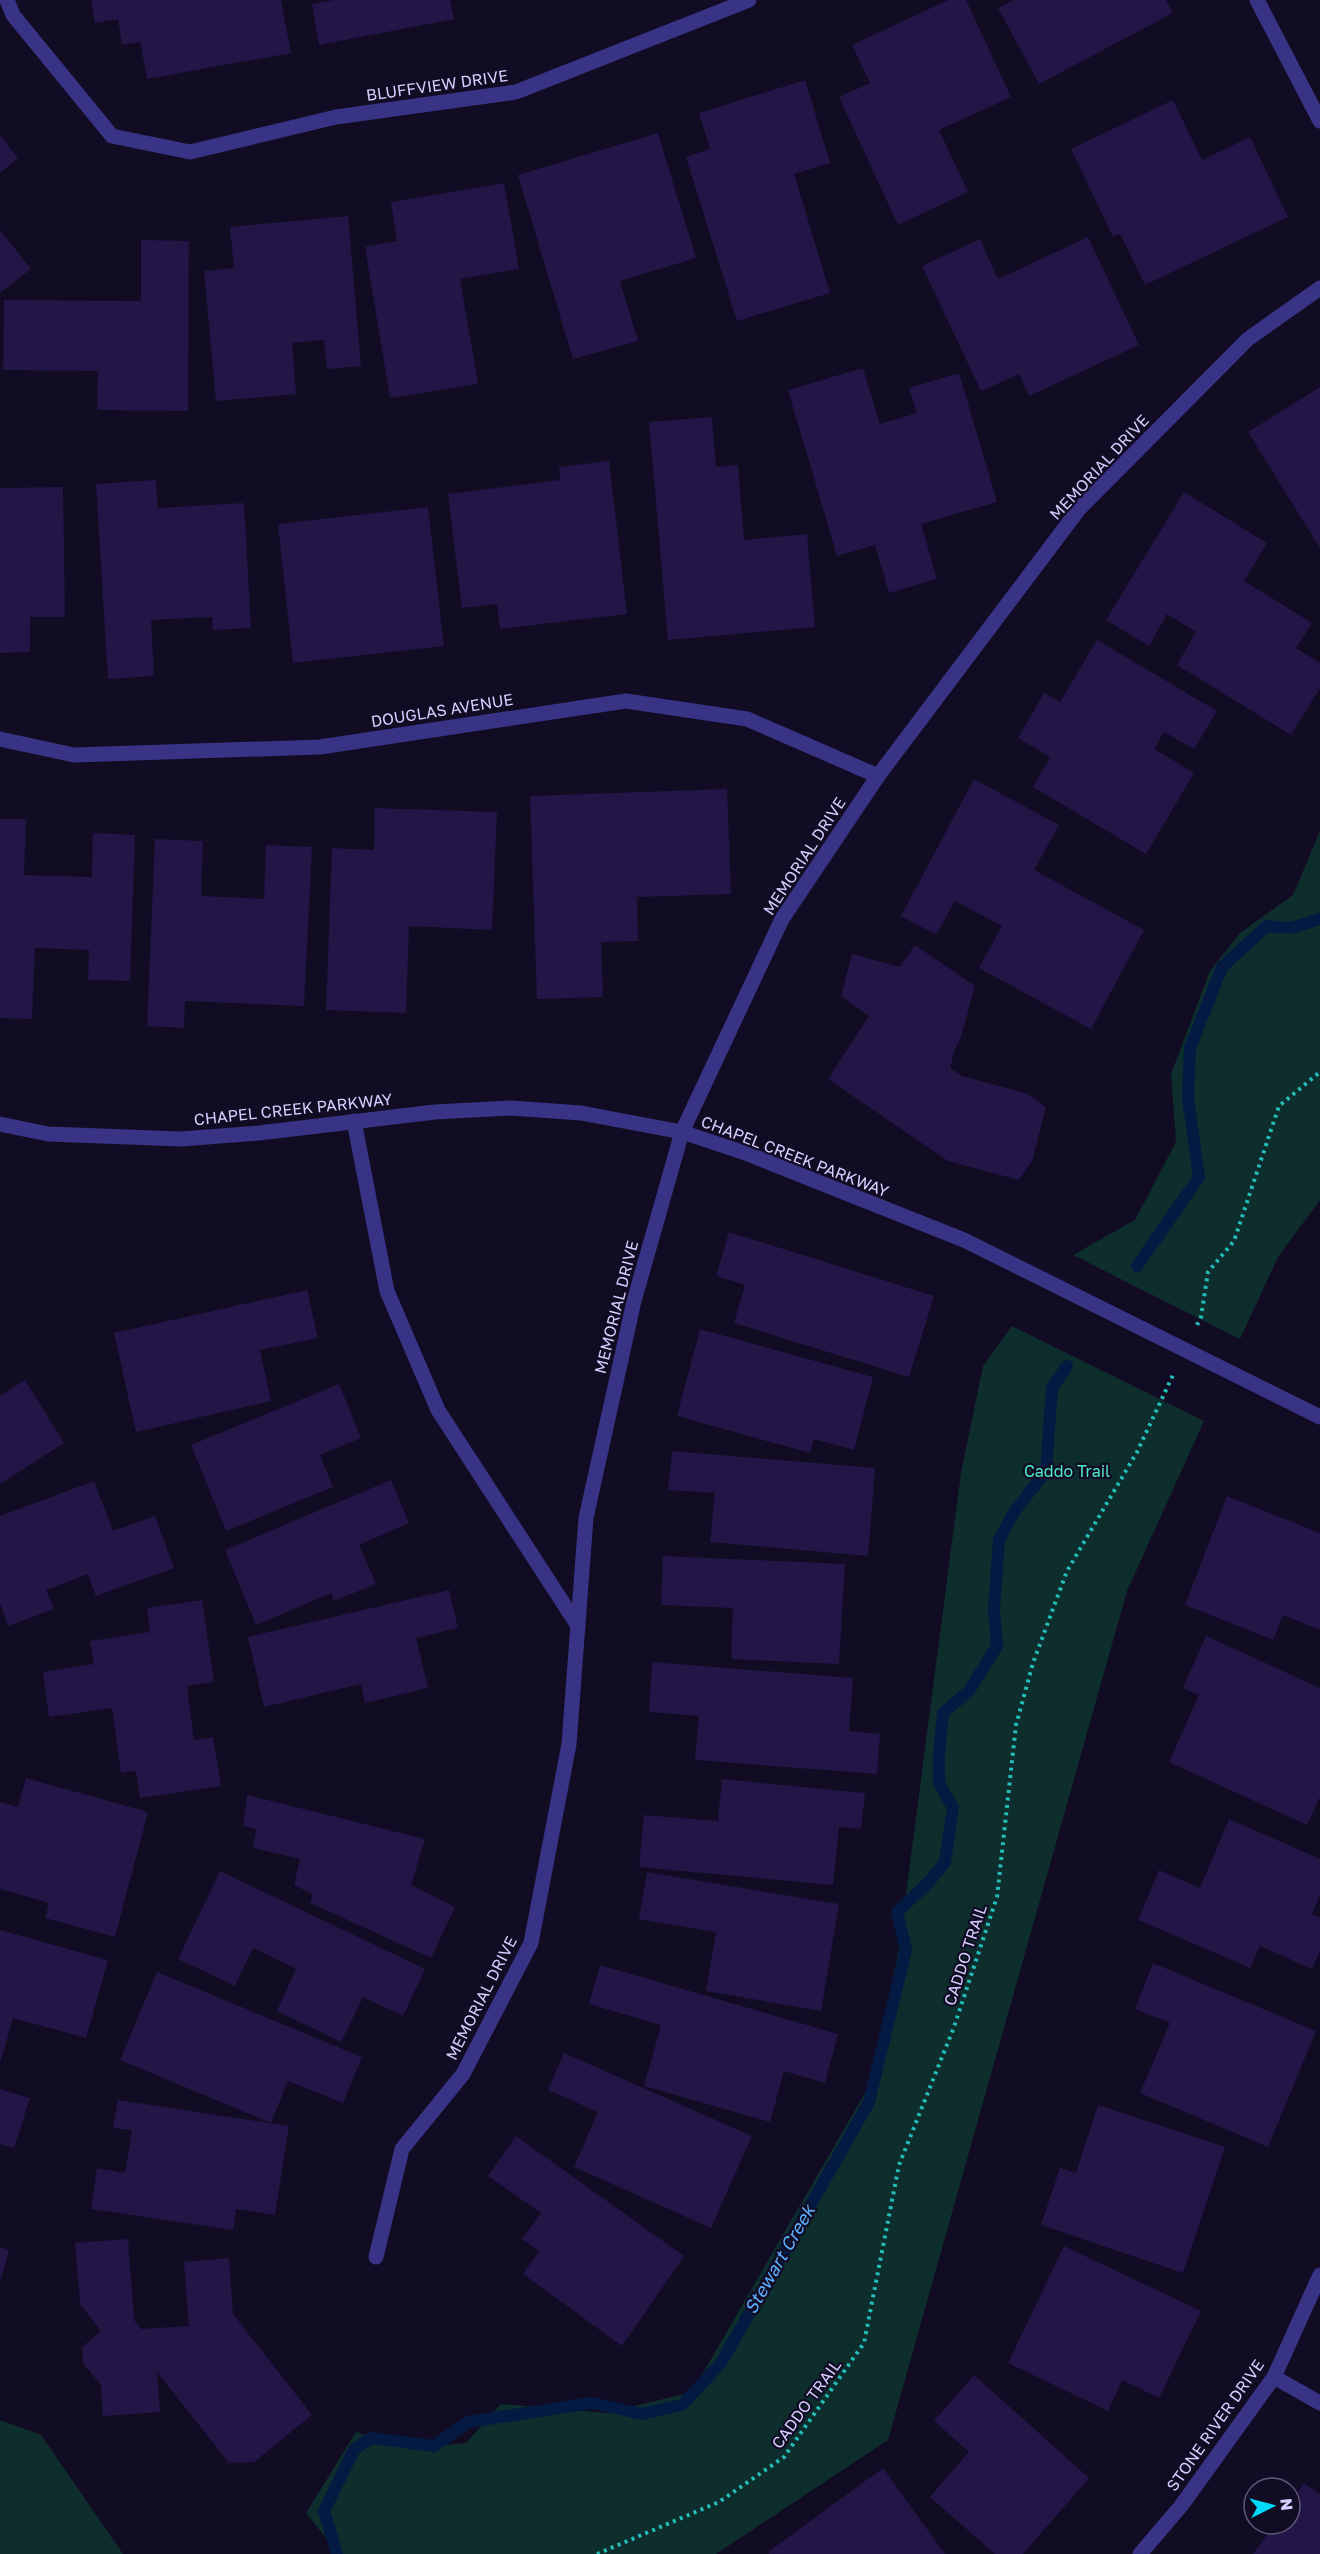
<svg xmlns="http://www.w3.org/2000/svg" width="1320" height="2554" font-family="'Golos Text',sans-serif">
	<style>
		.green { fill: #0e2d2d }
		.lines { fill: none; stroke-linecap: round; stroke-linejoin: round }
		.stream { stroke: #051a42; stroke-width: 12 }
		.building { fill: #211646 }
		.path { stroke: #24bdb9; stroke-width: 4; stroke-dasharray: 3 4.5; stroke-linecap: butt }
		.minor { stroke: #393386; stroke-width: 15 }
		.labels { text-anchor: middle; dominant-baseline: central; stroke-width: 4.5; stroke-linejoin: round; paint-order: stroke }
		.street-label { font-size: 16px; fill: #d5ceff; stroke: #110c23 }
		.park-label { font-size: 16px; fill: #50e9c8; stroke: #110c23 }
		.water-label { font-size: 18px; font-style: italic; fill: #5caeff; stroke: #110c23 }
	</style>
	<rect width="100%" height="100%" fill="#110c23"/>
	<g class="green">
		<polygon points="1320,831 1320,1200 1278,1257 1240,1339 1073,1255 1135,1220 1176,1142 1171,1074 1210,971 1240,933 1293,895"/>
		<polygon points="1012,1326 1204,1421 1127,1591 888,2440 716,2554 339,2554 306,2513 356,2432 408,2448 466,2443 501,2404 606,2413 692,2392 873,2079 899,1948 961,1473 983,1366"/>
		<polygon points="0,2420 41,2435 123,2554 0,2554"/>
	</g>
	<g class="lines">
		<g class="stream">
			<polyline points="1137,1266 1199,1177 1188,1098 1190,1048 1222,967 1267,926 1291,928 1320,919"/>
			<polyline points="337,2554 324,2511 354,2450 371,2438 434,2446 468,2422 592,2403 642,2414 682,2405 721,2363 869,2102 906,1950 897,1912 929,1882 945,1862 953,1808 939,1783 939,1754 943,1713 969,1691 997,1646 994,1609 999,1540 1014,1512 1046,1471 1052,1388 1067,1366"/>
		</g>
	</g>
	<g class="building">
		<polygon points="91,0 281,0 291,53 147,79 140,42 122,45 118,19 95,23"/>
		<polygon points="334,0 450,0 454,19 319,45 312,4"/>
		<polygon points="948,0 966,0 1011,97 939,130 968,192 898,225 839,97 870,83 852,45"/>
		<polygon points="1013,0 1166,0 1173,13 1039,84 998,8"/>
		<polygon points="805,80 830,163 794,174 830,293 737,321 686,157 710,149 699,113"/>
		<polygon points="1173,100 1202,160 1250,137 1288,217 1145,285 1120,234 1113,237 1071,149"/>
		<polygon points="658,133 696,258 620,281 638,341 573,359 518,175"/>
		<polygon points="0,135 18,158 0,173"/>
		<polygon points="504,183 519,269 460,279 478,384 390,398 365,247 397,241 391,202"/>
		<polygon points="348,216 361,366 327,369 324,340 292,343 296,394 216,401 204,271 234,268 230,227"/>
		<polygon points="0,230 31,269 0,293"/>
		<polygon points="1088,237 1139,345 1029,396 1019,374 981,391 922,266 980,239 998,279"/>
		<polygon points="141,240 189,241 188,411 97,410 98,371 3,370 4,300 141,301"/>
		<polygon points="863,368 880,424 917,413 909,388 959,373 997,502 921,524 937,579 889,593 875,545 837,556 788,390"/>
		<polygon points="1320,387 1320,548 1248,432"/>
		<polygon points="712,417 716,467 738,465 744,540 807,534 815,627 668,640 649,422"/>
		<polygon points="609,461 627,614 500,629 497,604 462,608 448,494 560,480 559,467"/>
		<polygon points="156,480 158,508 244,503 251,628 213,630 212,617 151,620 154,676 108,679 96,484"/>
		<polygon points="63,487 65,617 30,617 30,652 0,653 0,488"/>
		<polygon points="1184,492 1267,543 1244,581 1312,623 1296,648 1320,663 1320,688 1291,735 1177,665 1196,632 1167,614 1149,646 1106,620"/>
		<polygon points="428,507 444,646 293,663 278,524"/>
		<polygon points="1097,640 1217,711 1194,749 1164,732 1154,749 1194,773 1146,854 1033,787 1050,757 1018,738 1044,693 1060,702"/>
		<polygon points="974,779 1059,825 1034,870 1144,930 1091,1029 979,968 1002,926 955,901 936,935 901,916"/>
		<polygon points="727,789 731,894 637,897 638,941 601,942 603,997 537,999 530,796"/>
		<polygon points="375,808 497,812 492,930 409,926 406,1013 326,1010 332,848 374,850"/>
		<polygon points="0,819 26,819 24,875 92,877 93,833 135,835 130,981 88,980 89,950 35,948 32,1019 0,1018"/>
		<polygon points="155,839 203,841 201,896 264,899 266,845 312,847 304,1006 185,1001 184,1028 147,1026"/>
		<polygon points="915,945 975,986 960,1040 955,1049 950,1068 962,1076 1028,1094 1046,1107 1032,1161 1019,1180 948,1161 828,1079 869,1016 841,996 852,954 900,967"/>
		<polygon points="729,1232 934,1296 909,1377 734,1323 745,1285 716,1276"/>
		<polygon points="307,1290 318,1338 260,1350 271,1401 136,1432 114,1333"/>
		<polygon points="700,1329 873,1377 854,1450 814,1439 810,1453 677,1416"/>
		<polygon points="25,1380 64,1443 0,1484 0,1396"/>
		<polygon points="339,1384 361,1438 320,1455 333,1487 226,1531 191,1445"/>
		<polygon points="672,1451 875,1468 868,1556 710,1542 715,1493 668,1490"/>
		<polygon points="391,1480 409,1523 359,1545 376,1584 334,1601 331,1593 256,1625 225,1550"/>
		<polygon points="94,1481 113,1531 155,1516 174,1568 96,1596 88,1574 46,1590 54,1609 8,1626 0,1603 0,1516"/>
		<polygon points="1227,1496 1320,1533 1320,1630 1283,1615 1273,1640 1185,1605"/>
		<polygon points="663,1556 845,1564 839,1664 731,1659 733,1608 661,1605"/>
		<polygon points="449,1590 458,1628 416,1638 428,1688 365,1703 361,1684 264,1707 248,1637"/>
		<polygon points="202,1600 214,1682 187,1686 194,1740 213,1737 221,1786 140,1798 136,1771 121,1773 112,1708 49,1717 43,1672 94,1664 90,1641 150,1632 147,1608"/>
		<polygon points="1206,1636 1320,1688 1320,1797 1307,1825 1169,1762 1199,1695 1183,1688"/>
		<polygon points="652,1662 853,1678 849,1731 880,1734 877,1774 695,1760 699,1716 649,1712"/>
		<polygon points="26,1778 148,1812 115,1937 45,1918 49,1903 0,1889 0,1802 18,1807"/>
		<polygon points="722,1779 865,1793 861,1829 839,1827 833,1885 639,1867 644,1815 718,1821"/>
		<polygon points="247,1795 425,1839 411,1885 455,1907 431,1958 310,1903 313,1894 294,1885 300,1859 253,1848 256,1830 243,1825"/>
		<polygon points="1229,1819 1320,1859 1320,1895 1312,1914 1320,1917 1320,1951 1312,1969 1260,1946 1250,1968 1138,1920 1159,1870 1200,1888"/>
		<polygon points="220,1871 425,1969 403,2016 363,1997 341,2042 277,2011 296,1969 253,1948 235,1986 178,1959"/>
		<polygon points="647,1872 839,1904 821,2011 706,1991 716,1932 639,1919"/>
		<polygon points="0,1930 108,1960 86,2038 13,2018 0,2063"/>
		<polygon points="1153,1963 1316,2031 1268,2147 1140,2093 1170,2023 1135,2009"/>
		<polygon points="600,1965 838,2034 825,2083 784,2071 770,2122 644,2086 661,2025 589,2004"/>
		<polygon points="157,1972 362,2057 343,2103 288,2081 271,2123 120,2060"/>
		<polygon points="564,2053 752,2136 711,2228 574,2167 598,2112 548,2090"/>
		<polygon points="0,2089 30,2098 14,2148 0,2144"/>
		<polygon points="118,2100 289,2126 275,2215 236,2209 233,2230 91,2209 97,2168 125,2173 132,2130 113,2128"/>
		<polygon points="1098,2105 1225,2147 1183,2273 1041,2225 1060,2168 1076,2173"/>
		<polygon points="516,2136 684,2256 622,2346 523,2274 539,2251 522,2239 541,2213 488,2176"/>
		<polygon points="128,2239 134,2320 141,2329 189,2326 184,2262 229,2258 233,2314 312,2415 254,2462 229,2463 157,2372 160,2412 103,2416 101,2385 83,2363 82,2347 101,2331 80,2304 75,2243"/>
		<polygon points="1064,2246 1201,2311 1159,2398 1122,2380 1108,2411 1008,2363"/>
		<polygon points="0,2247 9,2250 1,2279 0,2279"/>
		<polygon points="974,2375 1089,2478 1023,2554 995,2554 930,2497 969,2452 934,2421"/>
		<polygon points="883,2468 945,2554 769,2554 768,2552"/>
		<polygon points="1304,2483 1320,2494 1320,2554 1253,2554 1275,2524 1290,2524 1290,2503"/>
	</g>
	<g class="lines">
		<g class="path">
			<polyline points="1197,1325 1201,1317 1208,1272 1234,1241 1279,1106 1320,1072"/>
			<polyline points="597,2554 719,2502 784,2457 864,2343 899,2165 954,2027 997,1897 1016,1725 1033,1663 1067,1571 1137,1452 1173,1375"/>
		</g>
		<g class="minor">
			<polyline points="7,0 13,15 112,136 190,152 336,117 516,92 749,0"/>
			<polyline points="1257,0 1320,121"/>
			<polyline points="0,739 74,755 320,747 626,701 747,719 878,776"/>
			<polyline points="354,1121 387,1291 438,1410 578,1626"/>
			<polyline points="0,1124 48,1134 181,1139 259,1133 435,1112 511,1108 581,1113 682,1132 748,1154 964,1240 1320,1417"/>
			<polyline points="376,2257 402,2149 463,2074 531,1943 569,1744 586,1518 634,1301 682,1132 782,919 878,776 1079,509 1248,339 1320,288"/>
			<polyline points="1274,2377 1320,2403"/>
			<polyline points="1140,2554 1181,2506 1274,2377 1320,2275"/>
		</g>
	</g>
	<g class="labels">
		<g class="street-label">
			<text transform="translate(437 85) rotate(-8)">BLUFFVIEW DRIVE</text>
			<text transform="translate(1099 467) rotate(-47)">MEMORIAL DRIVE</text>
			<text transform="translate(442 710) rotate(-9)">DOUGLAS AVENUE</text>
			<text transform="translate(804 856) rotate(-57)">MEMORIAL DRIVE</text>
			<text transform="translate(293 1109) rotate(-6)">CHAPEL CREEK PARKWAY</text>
			<text transform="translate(795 1156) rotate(21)">CHAPEL CREEK PARKWAY</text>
			<text transform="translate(616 1307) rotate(-76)">MEMORIAL DRIVE</text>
			<text transform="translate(965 1955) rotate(-72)">CADDO TRAIL</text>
			<text transform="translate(481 1998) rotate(-63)">MEMORIAL DRIVE</text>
			<text transform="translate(806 2404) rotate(-54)">CADDO TRAIL</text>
			<text transform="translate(1215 2425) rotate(-55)">STONE RIVER DRIVE</text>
		</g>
		<g class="park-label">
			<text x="1067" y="1471">Caddo Trail</text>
		</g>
		<g class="water-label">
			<text transform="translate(779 2259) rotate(-60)">Stewart Creek</text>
		</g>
	</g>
	<g transform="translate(1272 2506) rotate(84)"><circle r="28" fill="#110c23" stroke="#5f5a7b" stroke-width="1.5"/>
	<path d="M0-4.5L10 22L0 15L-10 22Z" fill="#00d8f9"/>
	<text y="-9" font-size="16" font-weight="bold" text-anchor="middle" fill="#d5ceff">N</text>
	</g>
</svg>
